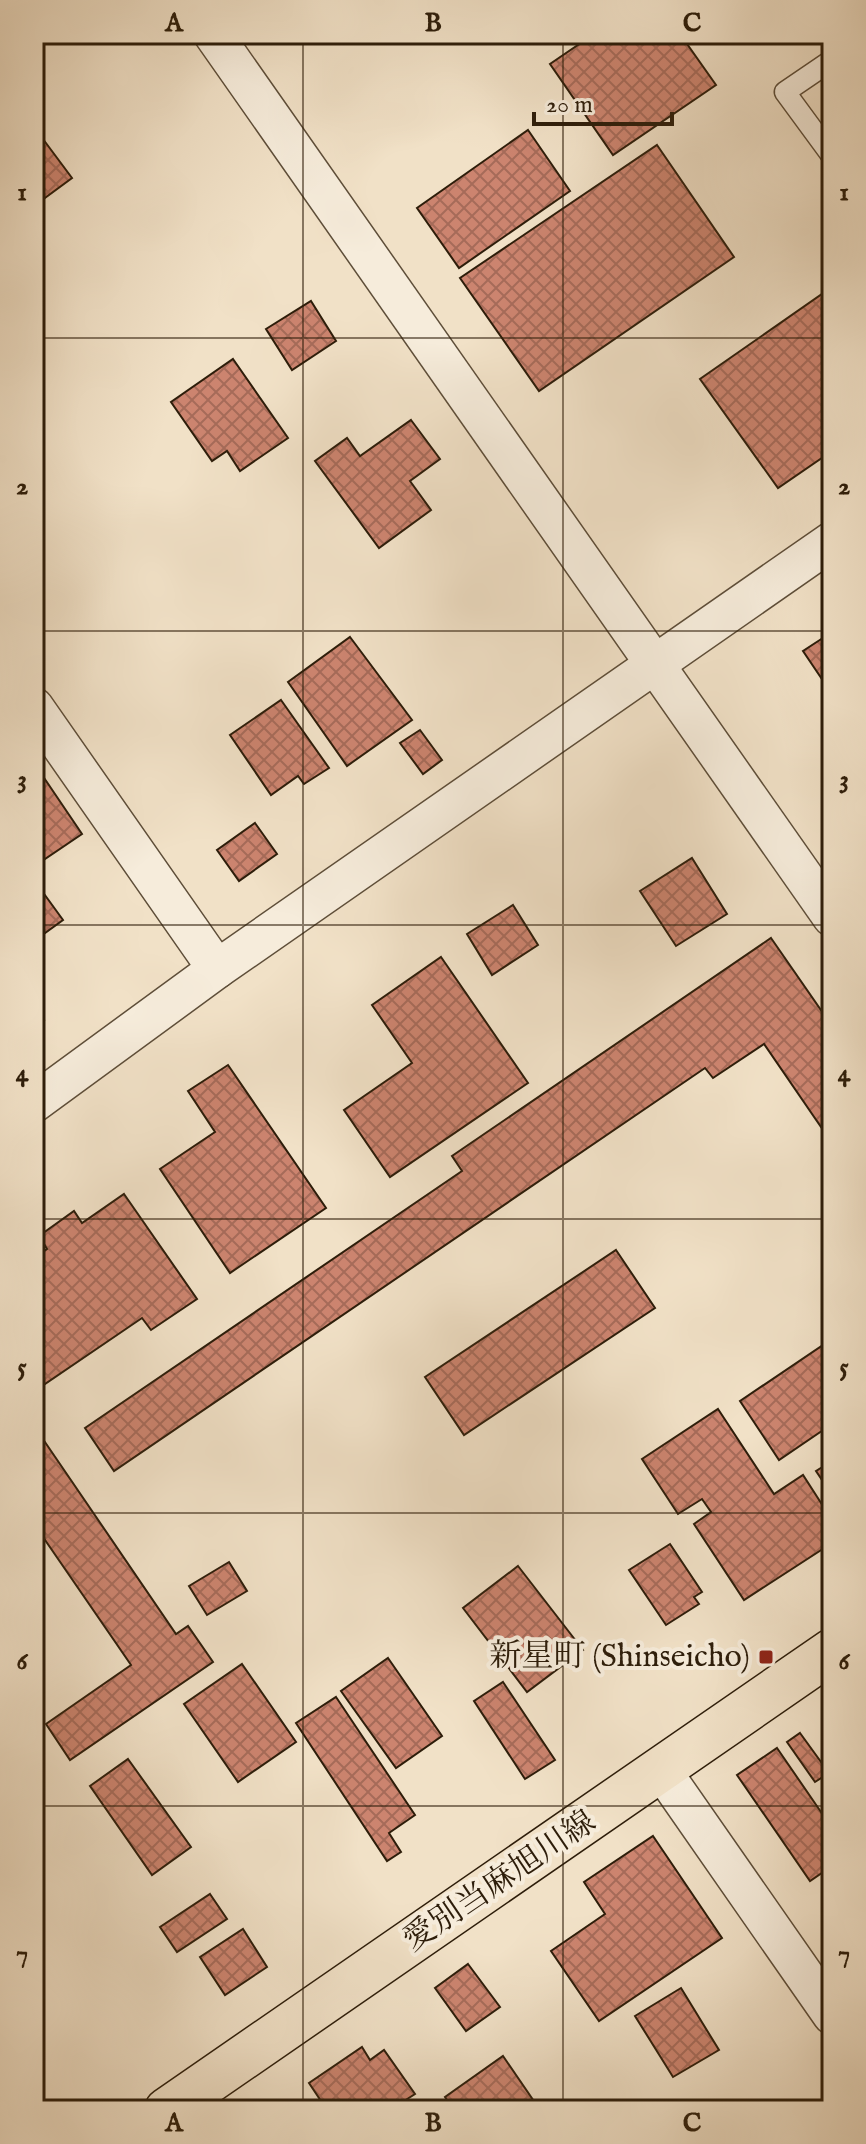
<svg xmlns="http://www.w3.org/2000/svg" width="866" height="2144" font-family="'IM FELL English','Noto Serif JP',serif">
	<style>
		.building { fill: url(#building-cross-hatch); stroke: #2d1d0a; stroke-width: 2 }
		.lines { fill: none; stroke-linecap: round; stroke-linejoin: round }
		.lane-casing { stroke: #5e4e39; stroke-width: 23 }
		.street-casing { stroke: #5e4e39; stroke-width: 41 }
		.primary-casing { stroke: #2d1d0a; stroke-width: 47 }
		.lane { stroke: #f6ecdb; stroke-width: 20 }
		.street { stroke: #f6ecdb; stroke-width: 38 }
		.primary { stroke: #f1e1c7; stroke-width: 44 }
		.grid { fill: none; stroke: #2d1d0a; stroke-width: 2; stroke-opacity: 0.55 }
		.poi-dot { fill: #8f2418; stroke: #f6ecdb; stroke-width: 3 }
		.labels { text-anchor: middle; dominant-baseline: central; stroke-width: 8; stroke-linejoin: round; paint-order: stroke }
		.poi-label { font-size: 32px; fill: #2d1d0a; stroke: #f6ecdb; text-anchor: end }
		.street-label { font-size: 32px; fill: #2d1d0a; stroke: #f6ecdb }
		.neatline { fill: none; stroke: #2d1d0a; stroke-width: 3 }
		.grid-label { font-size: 26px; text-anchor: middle; font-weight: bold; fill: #2d1d0a }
	</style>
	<defs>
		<pattern id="building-cross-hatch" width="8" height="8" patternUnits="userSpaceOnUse" patternTransform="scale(2)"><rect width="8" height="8" fill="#cc846f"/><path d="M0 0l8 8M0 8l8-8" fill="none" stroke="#a66b59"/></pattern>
	</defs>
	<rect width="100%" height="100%" fill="#f1e1c7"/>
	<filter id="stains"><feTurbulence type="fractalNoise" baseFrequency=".0025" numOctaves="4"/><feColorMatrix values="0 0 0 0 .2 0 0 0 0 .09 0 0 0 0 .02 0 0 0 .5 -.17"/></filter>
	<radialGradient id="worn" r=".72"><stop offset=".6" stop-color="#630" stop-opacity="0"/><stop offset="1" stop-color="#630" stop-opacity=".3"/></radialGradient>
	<g class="building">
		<polygon points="594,34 680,34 716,85 613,155 550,64"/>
		<polygon points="34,127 72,178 34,206"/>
		<polygon points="528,130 570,191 459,268 417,208"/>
		<polygon points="657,145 734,257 539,391 460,278"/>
		<polygon points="832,287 832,451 778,488 700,379"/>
		<polygon points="311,301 336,341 292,370 266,329"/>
		<polygon points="233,359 288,438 240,471 227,451 212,461 171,402"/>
		<polygon points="411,420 440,459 410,481 431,510 379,548 315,461 347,438 360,456"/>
		<polygon points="832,632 832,694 803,651"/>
		<polygon points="350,637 412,720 347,766 288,682"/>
		<polygon points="281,700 329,768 304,784 298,776 271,795 230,735"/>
		<polygon points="420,730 442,760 423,774 400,743"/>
		<polygon points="34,763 82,834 36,865 34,862"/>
		<polygon points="255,823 277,854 239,881 217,850"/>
		<polygon points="692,858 727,914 676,946 640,891"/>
		<polygon points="34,880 63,920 34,941"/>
		<polygon points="513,905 538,945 492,975 467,934"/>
		<polygon points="771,938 832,1026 832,1143 764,1044 713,1078 705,1068 114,1471 85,1428 462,1171 452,1156"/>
		<polygon points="441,957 528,1083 390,1177 344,1110 412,1063 372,1005"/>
		<polygon points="34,1005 44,1020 34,1027"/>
		<polygon points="228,1065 326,1208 230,1273 160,1169 215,1132 188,1091"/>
		<polygon points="124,1194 197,1299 151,1330 142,1318 39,1388 34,1381 34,1258 47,1249 39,1236 74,1211 82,1223"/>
		<polygon points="616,1250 655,1308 464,1435 425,1377"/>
		<polygon points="832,1339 832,1424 779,1460 740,1401"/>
		<polygon points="718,1409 774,1494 803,1475 832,1520 832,1543 744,1600 694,1524 711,1512 702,1499 678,1514 642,1459"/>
		<polygon points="34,1426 176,1634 188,1626 213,1662 70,1760 46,1724 131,1665 34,1524"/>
		<polygon points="832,1461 832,1495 816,1471"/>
		<polygon points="670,1544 702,1592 694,1597 699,1604 666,1625 629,1570"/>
		<polygon points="229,1562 247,1591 207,1615 189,1586"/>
		<polygon points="518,1566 583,1650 527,1692 463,1608"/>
		<polygon points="388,1658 442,1736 396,1768 341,1691"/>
		<polygon points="242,1664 296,1742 238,1782 184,1704"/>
		<polygon points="503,1682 555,1760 525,1779 474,1701"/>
		<polygon points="336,1697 415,1815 389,1833 401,1852 387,1861 296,1723"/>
		<polygon points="800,1733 829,1773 815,1782 787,1742"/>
		<polygon points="777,1748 832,1828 832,1866 810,1881 737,1775"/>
		<polygon points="128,1759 191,1847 152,1875 90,1786"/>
		<polygon points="653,1836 722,1938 599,2021 551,1951 605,1914 584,1882"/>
		<polygon points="210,1894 227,1919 177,1952 160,1927"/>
		<polygon points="243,1929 267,1967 225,1995 200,1957"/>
		<polygon points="468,1964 500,2007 466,2031 435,1988"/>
		<polygon points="681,1988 719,2050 673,2077 635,2016"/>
		<polygon points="362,2047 370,2060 384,2050 415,2094 401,2103 406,2110 327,2110 309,2083"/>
		<polygon points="503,2056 540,2110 454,2110 445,2097"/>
	</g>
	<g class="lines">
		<g class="lane-casing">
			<polyline id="lane" points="832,60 785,92 832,156"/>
		</g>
		<g class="street-casing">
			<g id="street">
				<polyline points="213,34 832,917"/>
				<polyline points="34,707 217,969"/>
				<polyline points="34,1103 217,969 832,541"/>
				<polyline points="662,1771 832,2015"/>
			</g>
		</g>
		<g class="primary-casing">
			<polyline id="primary" points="167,2110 832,1651"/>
		</g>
		<use href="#lane" class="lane"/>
		<use href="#street" class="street"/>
		<use href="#primary" class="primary"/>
	</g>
	<path class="grid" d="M303,34V2110M563,34V2110M34,338H832M34,631H832M34,925H832M34,1219H832M34,1513H832M34,1806H832"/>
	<rect class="poi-dot" x="758" y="1649" width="16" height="16" rx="4"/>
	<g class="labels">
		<g class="poi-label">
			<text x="750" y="1657">新星町 (Shinseicho)</text>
		</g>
		<g class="street-label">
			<text transform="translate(500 1882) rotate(-34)">愛別当麻旭川線</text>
		</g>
	</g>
	<rect width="866" height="2144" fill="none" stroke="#f1e1c7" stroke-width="88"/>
	<path d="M534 112v12h138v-12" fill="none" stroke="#2d1d0a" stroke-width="4"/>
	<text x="546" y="112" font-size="24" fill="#2d1d0a" stroke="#f6ecdb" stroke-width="6" paint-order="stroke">20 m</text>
	<rect x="44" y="44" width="778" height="2056" class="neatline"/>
	<g class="grid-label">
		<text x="174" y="31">A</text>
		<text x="433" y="31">B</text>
		<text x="692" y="31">C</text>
		<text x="22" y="200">1</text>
		<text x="844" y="200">1</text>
		<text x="22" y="494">2</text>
		<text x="844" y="494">2</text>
		<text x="22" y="787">3</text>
		<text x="844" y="787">3</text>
		<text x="22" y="1081">4</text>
		<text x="844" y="1081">4</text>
		<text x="22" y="1375">5</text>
		<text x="844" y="1375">5</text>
		<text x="22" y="1669">6</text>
		<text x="844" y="1669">6</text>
		<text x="22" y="1962">7</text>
		<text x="844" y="1962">7</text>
		<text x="174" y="2131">A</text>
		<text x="433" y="2131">B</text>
		<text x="692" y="2131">C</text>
	</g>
	<rect width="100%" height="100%" filter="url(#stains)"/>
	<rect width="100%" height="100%" fill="url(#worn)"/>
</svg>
